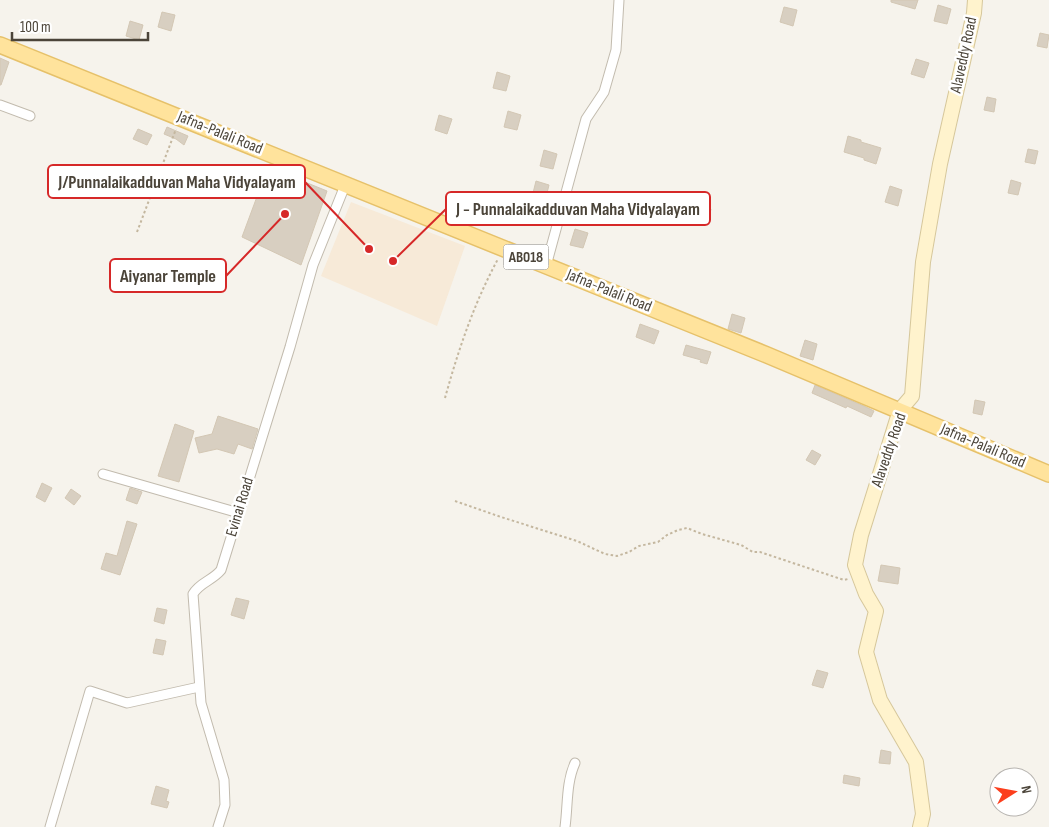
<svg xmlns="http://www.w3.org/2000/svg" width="1049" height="827" font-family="'Sofia Sans Condensed',sans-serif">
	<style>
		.commercial { fill: #f7ead8 }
		.building { fill: #d8cfc1; stroke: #d3c7b4 }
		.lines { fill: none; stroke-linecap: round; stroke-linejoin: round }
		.street-casing { stroke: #c2bbae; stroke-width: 11 }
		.secondary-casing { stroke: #d6c79b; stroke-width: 16 }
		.primary-casing { stroke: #e6c16a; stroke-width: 18 }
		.path { stroke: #c4b79f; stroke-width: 2; stroke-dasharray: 2.5 2.5; stroke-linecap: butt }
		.street { stroke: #fff; stroke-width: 9 }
		.secondary { stroke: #fff3cd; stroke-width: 14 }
		.primary { stroke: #ffe39c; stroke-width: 15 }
		.labels { text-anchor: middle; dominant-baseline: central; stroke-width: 5; stroke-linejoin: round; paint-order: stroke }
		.shield { fill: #fff; stroke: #817c74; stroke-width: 1 }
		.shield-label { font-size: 15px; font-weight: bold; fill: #4b4439 }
		.street-label { font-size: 16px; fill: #4b4439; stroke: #fff }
		.leader { fill: none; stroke: #d62828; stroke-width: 2 }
		.callout-dot { fill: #d62828; stroke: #fff; stroke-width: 2 }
		.callout { fill: #fff; stroke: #d62828; stroke-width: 2 }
		.callout-label { font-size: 18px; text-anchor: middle; font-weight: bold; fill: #4b4439 }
	</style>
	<rect width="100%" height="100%" fill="#f6f3ec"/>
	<polygon class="commercial" points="351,202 465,246 437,326 321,276"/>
	<g class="building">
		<polygon points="891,0 918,0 915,9 891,2"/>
		<polygon points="938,5 951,9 947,24 934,21"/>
		<polygon points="784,7 797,10 793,26 780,22"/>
		<polygon points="162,12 175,15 171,31 158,27"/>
		<polygon points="130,21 143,25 139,40 126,36"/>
		<polygon points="1040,33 1049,35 1047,48 1037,46"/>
		<polygon points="0,58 9,62 1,85 0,85"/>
		<polygon points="916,59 929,63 924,78 911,74"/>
		<polygon points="497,72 510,76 506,91 493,88"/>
		<polygon points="987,97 996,99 994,112 984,110"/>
		<polygon points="508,111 521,115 517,130 504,127"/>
		<polygon points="439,115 452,119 447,134 435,130"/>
		<polygon points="167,127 188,136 184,145 176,139 164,134"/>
		<polygon points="138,129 152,135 147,145 133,139"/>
		<polygon points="848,136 861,140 861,142 881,148 876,164 864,160 864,158 844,152"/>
		<polygon points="1028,149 1038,151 1035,164 1025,162"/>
		<polygon points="544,150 557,154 553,169 540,166"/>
		<polygon points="268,167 327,191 301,265 242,237"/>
		<polygon points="1011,180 1021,183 1018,195 1008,193"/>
		<polygon points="536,181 549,185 545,201 532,197"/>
		<polygon points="890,186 902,190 898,206 885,202"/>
		<polygon points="698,205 711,209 707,224 694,221"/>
		<polygon points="575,229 588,233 583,248 570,245"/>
		<polygon points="732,314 745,318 741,333 728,329"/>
		<polygon points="640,324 659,331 654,344 636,337"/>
		<polygon points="805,340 817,344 813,360 800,356"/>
		<polygon points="686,345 711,352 707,364 700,362 701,360 683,355"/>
		<polygon points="815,385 864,406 874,411 871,417 847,406 846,408 812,393"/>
		<polygon points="975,400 985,402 982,415 973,413"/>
		<polygon points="218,416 258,429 252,449 238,444 234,454 217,449 199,453 195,438 212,434"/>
		<polygon points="175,424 194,431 179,482 158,476"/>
		<polygon points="812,450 821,455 815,465 806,460"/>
		<polygon points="42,483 52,488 45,502 36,497"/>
		<polygon points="130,488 142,492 137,504 126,500"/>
		<polygon points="71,489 81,496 74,505 65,498"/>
		<polygon points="127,521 137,524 120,575 101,569 106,553 117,556"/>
		<polygon points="881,565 900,568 898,584 878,581"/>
		<polygon points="236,598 249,601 244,619 231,615"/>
		<polygon points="157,608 167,610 164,624 154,621"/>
		<polygon points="156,639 166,641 163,655 153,653"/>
		<polygon points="817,670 828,673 823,688 812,685"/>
		<polygon points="881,750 891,752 890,764 879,763"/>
		<polygon points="844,775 860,778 859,786 843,783"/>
		<polygon points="156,786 169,790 166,801 169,802 167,808 151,804"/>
	</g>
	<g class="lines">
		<g class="street-casing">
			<g id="street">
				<polyline points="0,105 30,116"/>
				<polyline points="546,266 586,119 604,92 616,50 619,0"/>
				<polyline points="103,474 239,513"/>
				<polyline points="50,827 90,691 127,703 199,687"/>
				<path d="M218,827L225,805L224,780L201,703L193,594C200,582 212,581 221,570L290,347L313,265L346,183"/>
				<path d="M565,827C568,805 566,783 575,763"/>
			</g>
		</g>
		<g class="secondary-casing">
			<polyline id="secondary" points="920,827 923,814 916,762 880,700 866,652 876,611 866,594 855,565 861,535 900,410 912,396 923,262 940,164 974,13 975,0"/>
		</g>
		<g class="primary-casing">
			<polyline id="primary" points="0,45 767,355 1049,474"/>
		</g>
		<g class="path">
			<polyline points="137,232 176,129"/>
			<path d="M445,398C458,351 474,303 498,259"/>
			<polyline points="455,501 501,517 577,541 605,554 617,556 629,552 639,546 658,542 667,535 678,530 687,528 702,534 741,545 753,552 760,552 844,580 848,579"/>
		</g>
		<use href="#street" class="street"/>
		<use href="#secondary" class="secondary"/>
		<use href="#primary" class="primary"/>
	</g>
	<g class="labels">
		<rect class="shield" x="503.5" y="244.5" width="45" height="25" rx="4"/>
		<g class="shield-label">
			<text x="526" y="257">AB018</text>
		</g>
		<g class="street-label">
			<text transform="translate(964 55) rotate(-78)">Alaveddy Road</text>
			<text transform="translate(220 133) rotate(22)">Jafna-Palali Road</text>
			<text transform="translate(609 291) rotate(22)">Jafna-Palali Road</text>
			<text transform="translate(983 446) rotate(23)">Jafna-Palali Road</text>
			<text transform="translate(889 450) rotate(-71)">Alaveddy Road</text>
			<text transform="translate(240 507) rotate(-73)">Evinai Road</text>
		</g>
	</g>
	<path class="leader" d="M369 249L305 182M393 261L446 209M285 214L226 276"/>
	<g class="callout-dot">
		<circle cx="369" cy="249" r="5"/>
		<circle cx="393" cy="261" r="5"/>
		<circle cx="285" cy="214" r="5"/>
	</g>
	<g class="callout">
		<rect x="48" y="165" width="257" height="33" rx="5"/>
		<rect x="446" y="192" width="264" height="33" rx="5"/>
		<rect x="110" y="259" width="116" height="33" rx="5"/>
	</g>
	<g class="callout-label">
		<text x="177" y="188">J/Punnalaikadduvan Maha Vidyalayam</text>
		<text x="578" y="215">J - Punnalaikadduvan Maha Vidyalayam</text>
		<text x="168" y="282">Aiyanar Temple</text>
	</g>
	<g transform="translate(1014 792) rotate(79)"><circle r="24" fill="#ffffff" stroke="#b7b4b0"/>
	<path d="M0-4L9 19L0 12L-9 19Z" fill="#fc3f1d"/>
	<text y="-8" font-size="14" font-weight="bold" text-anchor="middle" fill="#4b4439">N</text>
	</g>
	<path d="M12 32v8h136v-8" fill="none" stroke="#4b4439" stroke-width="2.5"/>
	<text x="20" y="32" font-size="15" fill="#4b4439" stroke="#ffffff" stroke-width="4" paint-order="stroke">100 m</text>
</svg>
